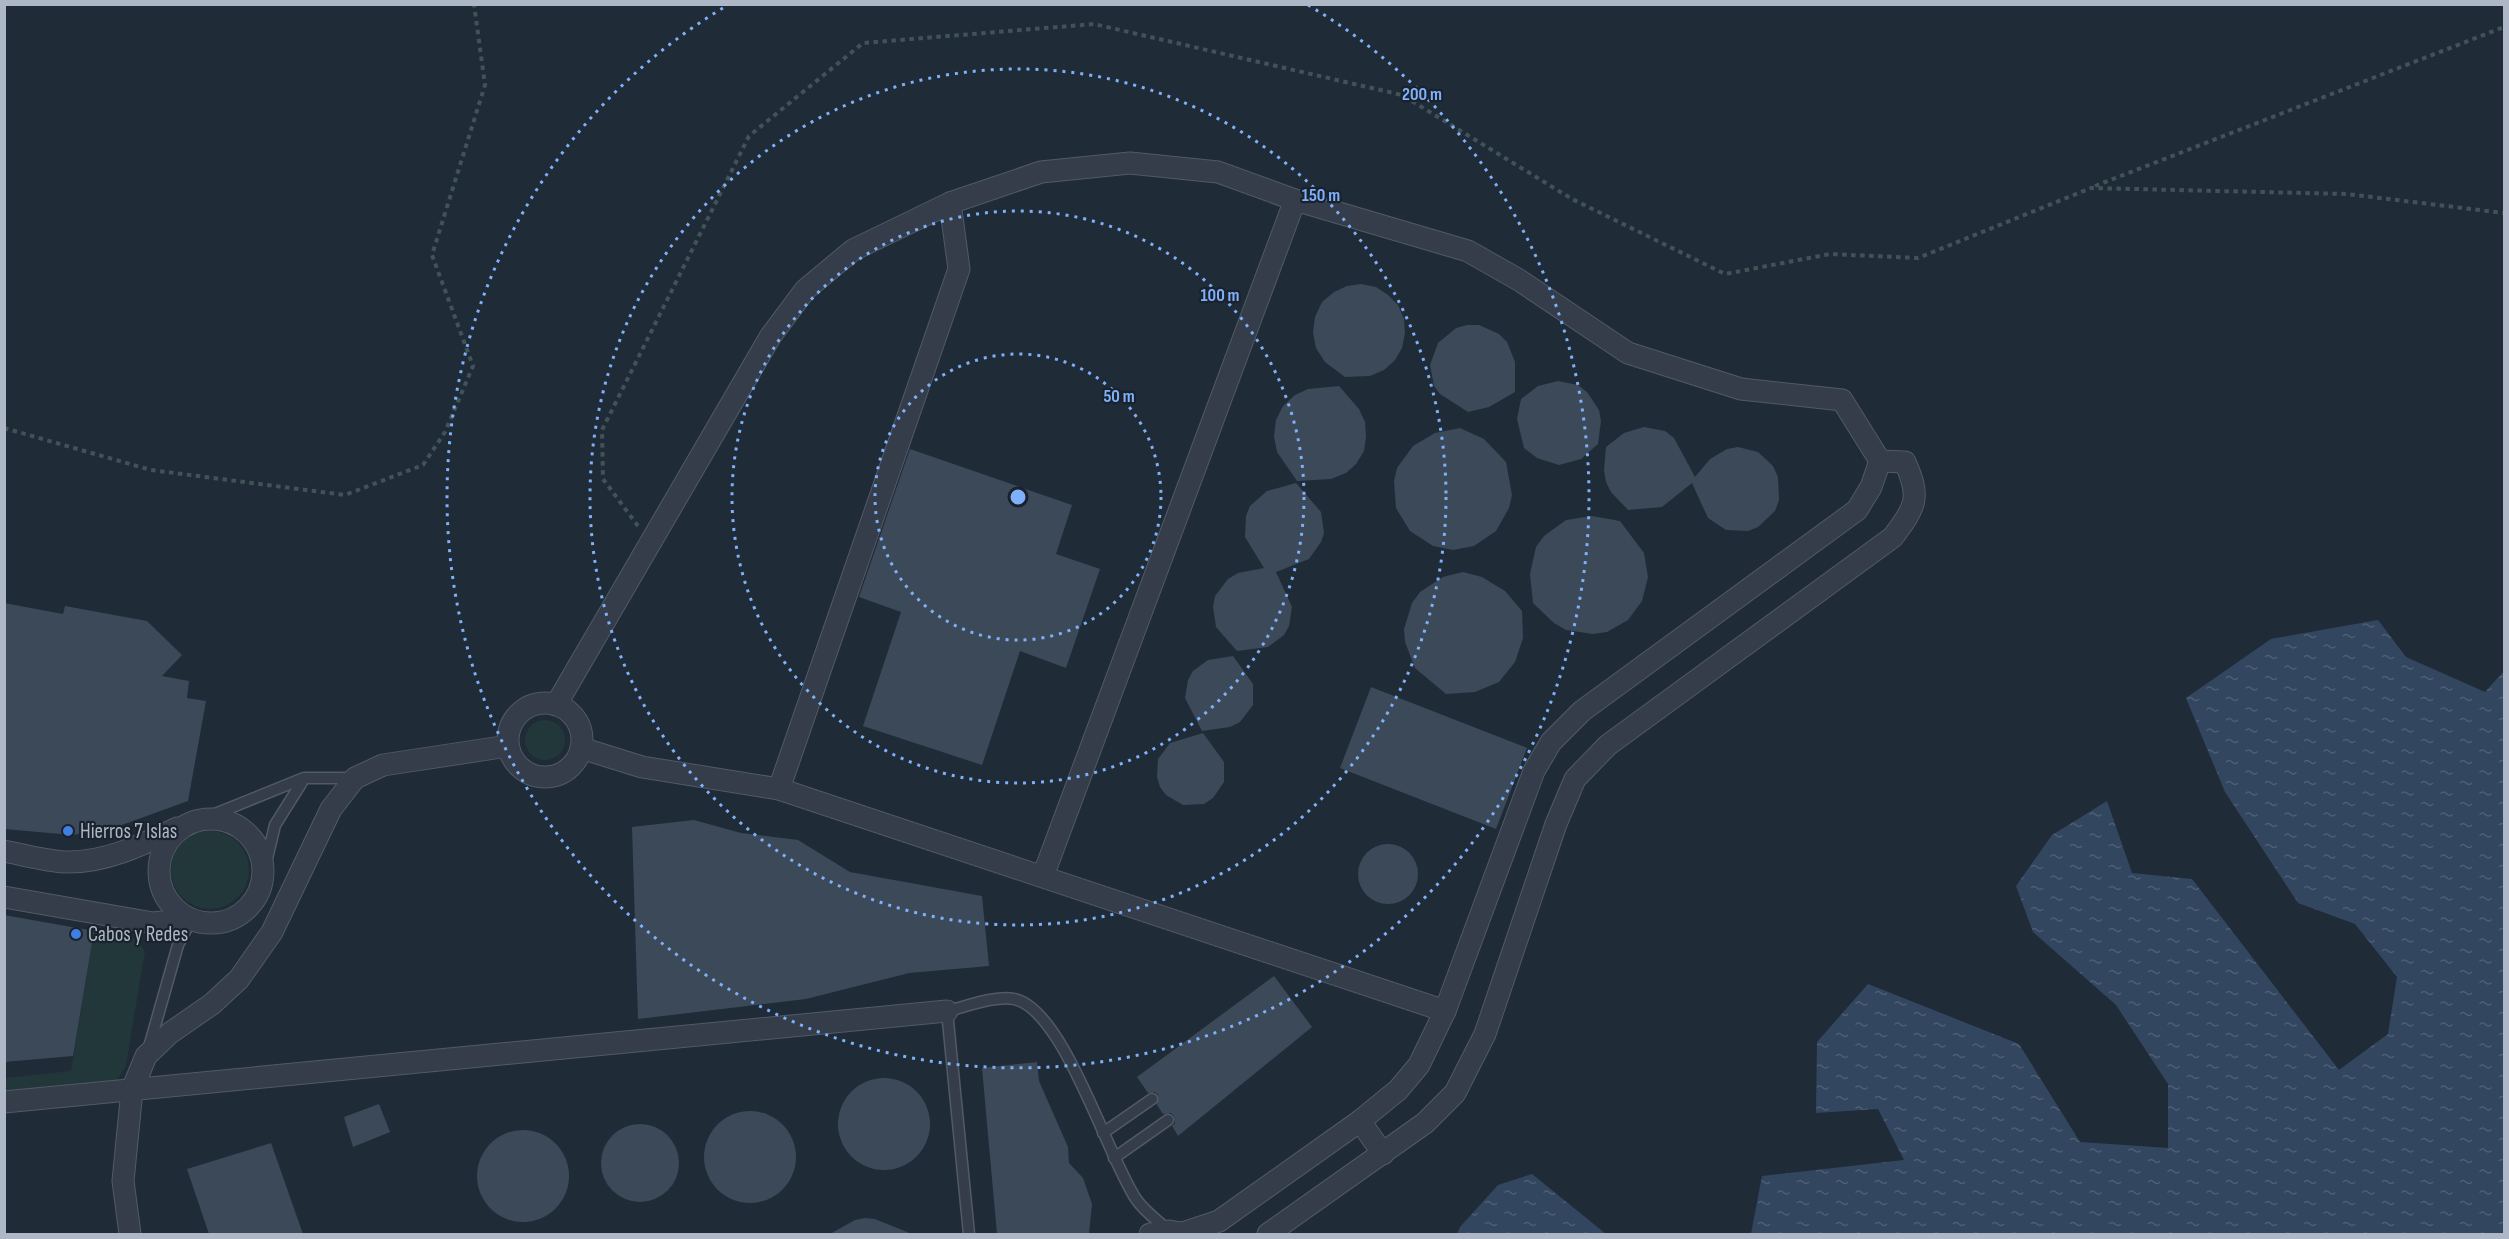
<svg xmlns="http://www.w3.org/2000/svg" width="2509" height="1239" font-family="'Sofia Sans Condensed',sans-serif">
	<style>
		.garden { fill: #223739 }
		.water { fill: url(#water-ripples) }
		.building { fill: #3c4958 }
		.lines { fill: none; stroke-linecap: round; stroke-linejoin: round }
		.service-casing { stroke: #515a66; stroke-width: 13 }
		.minor-casing { stroke: #515a66; stroke-width: 23 }
		.path { stroke: #405457; stroke-width: 4; stroke-dasharray: 4.5 4.5; stroke-linecap: butt }
		.service { stroke: #343d49; stroke-width: 10 }
		.minor { stroke: #343d49; stroke-width: 21 }
		.ring { fill: none; stroke: #7fb0fa; stroke-width: 3; stroke-dasharray: 3 6 }
		.shop-dot { fill: #3f7fe0; stroke: #19222d; stroke-width: 2 }
		.labels { text-anchor: middle; dominant-baseline: central; stroke-width: 4.5; stroke-linejoin: round; paint-order: stroke }
		.poi-label { font-size: 21px; fill: #aeb7c5; stroke: #19222d; text-anchor: start }
		.centre { fill: #7fb0fa; stroke: #19222d; stroke-width: 3 }
		.ring-label { font-size: 18px; text-anchor: middle; font-weight: bold; fill: #7fb0fa; stroke: #19222d; stroke-width: 4.5; stroke-linejoin: round; paint-order: stroke }
	</style>
	<defs>
		<pattern id="water-ripples" width="26" height="14" patternUnits="userSpaceOnUse" patternTransform="scale(1.5)"><rect width="26" height="14" fill="#334660"/><path d="M2 4q2-2 4 0t4 0M15 11q2-2 4 0t4 0" fill="none" stroke="#4e5e75"/></pattern>
	</defs>
	<rect width="100%" height="100%" fill="#202b38"/>
	<g class="garden">
		<circle cx="545" cy="740" r="20"/>
		<circle cx="210" cy="870" r="39"/>
		<polygon points="94,931 137,939 145,951 126,1066 116,1081 5,1093 5,1078 71,1071"/>
	</g>
	<g class="water">
		<polygon points="2378,620 2406,657 2485,692 2504,671 2504,1234 1751,1234 1762,1176 1904,1160 1878,1109 1816,1113 1817,1042 1868,984 2019,1044 2080,1142 2168,1148 2168,1084 2116,1005 2033,932 2016,886 2052,835 2107,801 2132,873 2192,879 2339,1070 2388,1034 2397,977 2355,924 2298,903 2225,792 2186,698 2271,639"/>
		<polygon points="1532,1174 1606,1234 1457,1234 1460,1227 1498,1185"/>
	</g>
	<g class="building">
		<polygon points="1361,284 1376,287 1388,295 1398,305 1404,319 1405,333 1402,348 1395,360 1384,370 1370,376 1345,377 1325,362 1316,348 1313,333 1315,317 1322,302 1334,292 1347,286"/>
		<polygon points="1467,325 1479,325 1499,334 1507,342 1515,362 1515,392 1489,407 1468,412 1440,394 1434,386 1430,365 1438,343 1456,328"/>
		<polygon points="1558,381 1578,385 1587,392 1599,410 1601,421 1598,444 1581,459 1559,465 1537,458 1524,448 1517,419 1521,399 1538,386"/>
		<polygon points="1339,386 1359,409 1365,422 1366,437 1364,451 1356,464 1346,473 1331,479 1297,481 1277,452 1274,436 1276,420 1283,406 1295,395 1308,389"/>
		<polygon points="1644,427 1665,431 1674,438 1695,477 1710,459 1727,449 1738,447 1758,452 1773,466 1778,477 1779,500 1775,511 1758,527 1748,531 1726,530 1708,518 1692,483 1662,507 1628,510 1611,492 1606,482 1604,470 1606,447 1624,433"/>
		<polygon points="1460,428 1484,439 1506,462 1512,495 1509,508 1496,531 1474,546 1453,550 1433,546 1410,531 1396,508 1394,481 1397,468 1413,446 1435,433"/>
		<polygon points="910,449 1072,505 1056,554 1100,569 1066,668 1020,651 982,765 863,726 901,612 859,597"/>
		<polygon points="1296,483 1321,512 1324,533 1321,542 1309,559 1276,572 1292,607 1289,626 1284,635 1268,647 1237,651 1216,627 1213,607 1215,596 1228,579 1238,573 1264,568 1245,537 1246,516 1250,506 1267,491"/>
		<polygon points="1592,516 1620,521 1644,553 1648,577 1642,601 1628,620 1607,632 1593,634 1566,630 1554,623 1533,603 1530,574 1536,547 1544,536 1566,520"/>
		<polygon points="1463,572 1482,577 1505,591 1522,611 1523,638 1515,662 1499,682 1475,692 1446,694 1415,668 1405,642 1404,629 1412,603 1420,592 1443,577"/>
		<polygon points="4,603 63,614 65,606 147,621 182,655 162,676 189,681 187,698 206,701 188,801 108,830 72,835 4,829"/>
		<polygon points="1233,656 1253,684 1253,705 1240,722 1230,727 1202,731 1185,698 1188,680 1193,671 1208,660"/>
		<polygon points="1371,687 1527,748 1496,829 1340,768"/>
		<polygon points="1203,733 1224,762 1224,782 1213,798 1204,804 1183,805 1166,795 1160,787 1157,777 1158,759 1170,743"/>
		<polygon points="694,820 741,833 798,840 850,872 982,896 989,966 909,973 806,999 638,1019 632,827"/>
		<circle cx="1388" cy="874" r="30"/>
		<polygon points="4,915 94,931 73,1056 4,1062"/>
		<polygon points="1274,976 1312,1027 1178,1136 1172,1126 1175,1123 1174,1116 1171,1113 1163,1114 1157,1105 1158,1095 1155,1092 1148,1093 1137,1077"/>
		<polygon points="1037,1062 1039,1081 1068,1147 1069,1163 1083,1178 1092,1204 1089,1234 997,1234 982,1068"/>
		<circle cx="884" cy="1124" r="46"/>
		<polygon points="379,1104 390,1132 353,1147 344,1117"/>
		<circle cx="750" cy="1157" r="46"/>
		<circle cx="640" cy="1163" r="39"/>
		<circle cx="523" cy="1176" r="46"/>
		<polygon points="271,1143 303,1234 209,1234 187,1169"/>
		<polygon points="865,1218 875,1219 912,1234 830,1234 855,1220"/>
	</g>
	<g class="lines">
		<g class="service-casing">
			<g id="service">
				<polyline points="205,818 304,778 355,778"/>
				<polyline points="264,871 275,825 302,782"/>
				<polyline points="149,1047 178,945 191,920"/>
				<polyline points="1103,1133 1152,1099"/>
				<polyline points="1114,1158 1168,1120"/>
				<path d="M969,1234L947,1011C965,1007 996,995 1014,999C1064,1009 1107,1156 1136,1199C1144,1211 1158,1221 1169,1231"/>
			</g>
		</g>
		<g class="minor-casing">
			<g id="minor">
				<circle cx="545" cy="740" r="37"/>
				<polyline points="556,705 770,337 805,290 853,250 950,203 1041,172 1130,163 1218,172 1295,200 1468,251 1519,280 1628,353 1741,389 1842,400 1880,461"/>
				<polyline points="581,748 642,767 779,789 1445,1011"/>
				<polyline points="779,789 959,269 950,203"/>
				<circle cx="211" cy="871" r="52"/>
				<path d="M4,851C24,855 45,861 65,862C105,863 142,845 177,828"/>
				<polyline points="1043,876 1295,200"/>
				<polyline points="4,897 153,923 191,919"/>
				<polyline points="4,1102 947,1011"/>
				<polyline points="1360,1121 1383,1154"/>
				<polyline points="1183,1233 1219,1221 1360,1121 1398,1090 1419,1065 1445,1011 1534,771 1551,742 1582,711 1857,510 1871,487 1880,461"/>
				<polyline points="130,1234 123,1181 132,1090 146,1056 170,1033 212,1004 239,979 272,932 331,809 355,778 383,765 508,746"/>
				<polyline points="1150,1234 1169,1231 1187,1234"/>
				<path d="M1268,1234L1425,1123L1455,1093L1485,1034L1556,824L1575,779L1608,745L1893,537C1916,506 1921,498 1905,462L1880,461"/>
			</g>
		</g>
		<g class="path">
			<polyline points="2095,186 2504,27"/>
			<polyline points="4,428 151,470 345,495 423,465 445,432 473,366 432,255 485,85 474,4"/>
			<polyline points="638,526 603,479 602,430 749,136 863,43 1094,24 1402,95 1572,199 1725,274 1830,254 1918,258 2091,188 2347,194 2504,213"/>
		</g>
		<use href="#service" class="service"/>
		<use href="#minor" class="minor"/>
	</g>
	<g class="ring">
		<circle cx="1018" cy="497" r="143"/>
		<circle cx="1018" cy="497" r="286"/>
		<circle cx="1018" cy="497" r="428"/>
		<path d="M1308 5A571 571 0 1 1 728 5"/>
	</g>
	<g class="shop-dot">
		<circle cx="68" cy="831" r="6"/>
		<circle cx="76" cy="934" r="6"/>
	</g>
	<g class="labels">
		<g class="poi-label">
			<text x="80" y="831">Hierros 7 Islas</text>
			<text x="88" y="934">Cabos y Redes</text>
		</g>
	</g>
	<circle cx="1018" cy="497" r="9" class="centre"/>
	<g class="ring-label">
		<text x="1422" y="100">200 m</text>
		<text x="1321" y="201">150 m</text>
		<text x="1220" y="301">100 m</text>
		<text x="1119" y="402">50 m</text>
	</g>
	<rect width="2509" height="1239" fill="none" stroke="#aeb7c5" stroke-width="12"/>
</svg>
